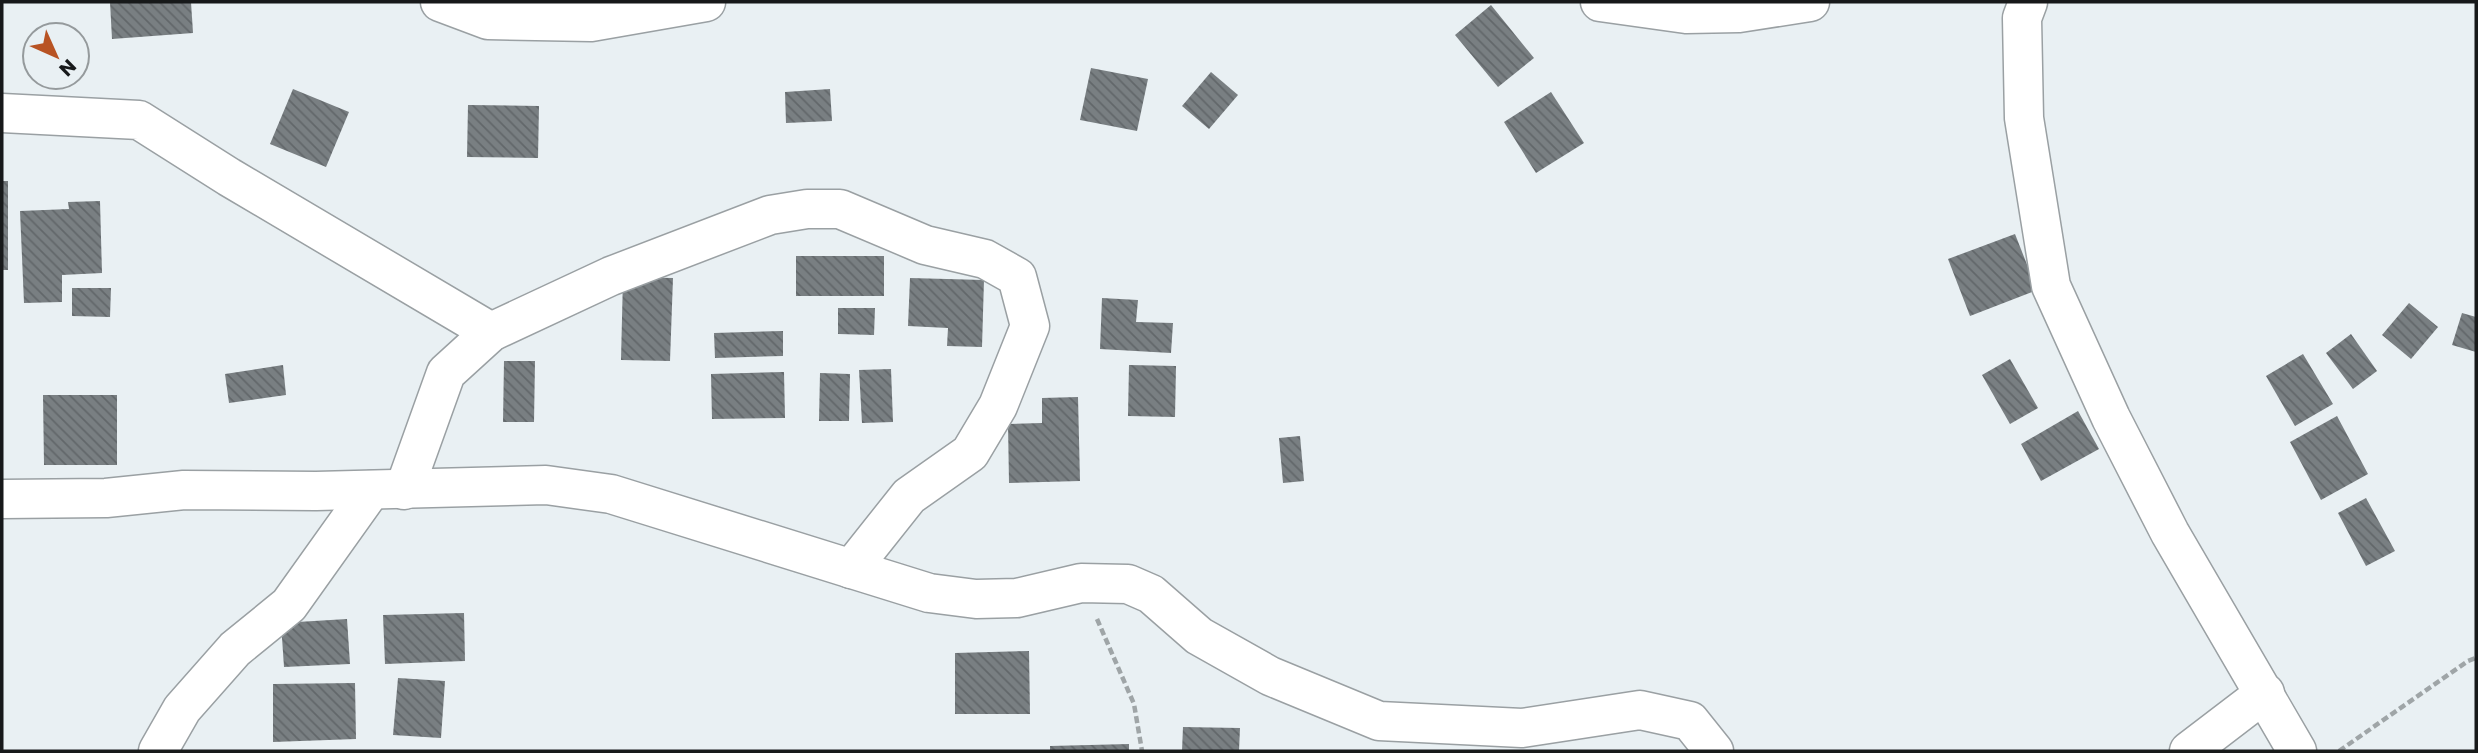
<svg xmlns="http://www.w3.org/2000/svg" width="2478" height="753" font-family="Poppins,sans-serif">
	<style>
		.building { fill: url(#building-back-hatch) }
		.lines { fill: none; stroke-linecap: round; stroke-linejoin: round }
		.street-casing { stroke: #9aa0a3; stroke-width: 41 }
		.path { stroke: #9fa5a7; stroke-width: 4.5; stroke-dasharray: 7 3.5; stroke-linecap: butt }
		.street { stroke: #fff; stroke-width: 38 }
	</style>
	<defs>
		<pattern id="building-back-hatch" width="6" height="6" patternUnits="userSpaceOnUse" patternTransform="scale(1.75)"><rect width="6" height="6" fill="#797f82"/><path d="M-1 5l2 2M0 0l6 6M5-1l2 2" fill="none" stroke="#62676a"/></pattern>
	</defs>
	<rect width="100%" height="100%" fill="#e9f0f3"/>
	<g class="building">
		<polygon points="110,2 191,2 193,33 112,39"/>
		<polygon points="1491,5 1534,58 1498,87 1455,35"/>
		<polygon points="1091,68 1148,79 1137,131 1080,120"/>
		<polygon points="1211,72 1238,95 1209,129 1182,106"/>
		<polygon points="293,89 349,112 326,167 270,144"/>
		<polygon points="830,89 832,121 786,123 785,92"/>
		<polygon points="1551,92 1584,143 1536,173 1504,122"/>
		<polygon points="468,105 539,106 538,158 467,157"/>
		<rect x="2" y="181" width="6" height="89"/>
		<polygon points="100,201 102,273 62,275 62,302 24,303 20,211 69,209 68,202"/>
		<polygon points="2015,234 2037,290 1970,316 1948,259"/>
		<rect x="796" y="256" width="88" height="40"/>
		<polygon points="623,277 673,278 670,361 621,360"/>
		<polygon points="910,278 984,280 982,347 947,346 948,328 908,326"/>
		<polygon points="72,288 111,288 110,317 72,316"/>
		<polygon points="1102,298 1138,300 1136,322 1173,323 1171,353 1100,349"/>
		<polygon points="2409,303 2438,327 2411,359 2382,335"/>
		<polygon points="838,308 875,308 874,335 838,334"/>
		<polygon points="2462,313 2476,317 2476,352 2452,345"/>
		<polygon points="783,331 783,356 715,358 714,333"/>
		<polygon points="2351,334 2377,371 2353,389 2326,353"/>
		<polygon points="2303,354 2333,404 2295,426 2266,376"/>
		<polygon points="2010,359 2038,408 2010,424 1982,375"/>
		<polygon points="504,361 535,361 534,422 503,422"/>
		<polygon points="283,365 286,395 229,403 225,374"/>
		<polygon points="1129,365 1176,366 1175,417 1128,416"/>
		<polygon points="891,369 893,422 862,423 859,370"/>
		<polygon points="784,372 785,418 712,419 711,374"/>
		<polygon points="820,373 850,374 849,421 819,421"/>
		<polygon points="43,395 117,395 117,465 44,465"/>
		<polygon points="1078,397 1080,481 1009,483 1008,424 1042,423 1042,398"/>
		<polygon points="2078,411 2099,449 2041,481 2021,444"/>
		<polygon points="2337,416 2368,474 2321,500 2290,442"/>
		<polygon points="1300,436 1304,481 1283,483 1279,438"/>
		<polygon points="2366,498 2395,551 2366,566 2338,513"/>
		<polygon points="464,613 465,661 385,664 383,615"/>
		<polygon points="347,619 350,664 284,667 281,623"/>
		<polygon points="1029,651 1030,714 955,714 955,653"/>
		<polygon points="398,678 445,681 441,738 393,735"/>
		<polygon points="355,683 356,739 273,742 273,684"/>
		<polygon points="1183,727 1240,728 1239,751 1182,751"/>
		<polygon points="1129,744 1129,751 1050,751 1050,746"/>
	</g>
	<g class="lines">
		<g class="street-casing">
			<g id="street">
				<polyline points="440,2 488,20 591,22 706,2"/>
				<polyline points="1600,2 1686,14 1739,13 1810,2"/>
				<polyline points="2028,2 2022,18 2024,118 2051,286 2111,418 2170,533 2297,751"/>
				<polyline points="2,113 139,120 229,177 491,332"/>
				<polyline points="404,490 446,373 491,332 611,276 770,215 807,209 840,209 925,245 985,259 1017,277 1030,326 998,406 970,453 909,496 851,569"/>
				<polyline points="2,499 106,498 184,490 316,491 546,485 611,494 929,593 976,599 1017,598 1081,583 1128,584 1151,594 1199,636 1270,676 1379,721 1522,728 1640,710 1690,721 1714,751"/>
				<polyline points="158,751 182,709 235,649 289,605 371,490"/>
				<polyline points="2189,751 2265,693"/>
			</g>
		</g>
		<g class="path">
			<polyline points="1097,619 1134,704 1142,751"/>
			<polyline points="2339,751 2468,661 2476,658"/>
		</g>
		<use href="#street" class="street"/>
	</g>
	<rect width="2478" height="753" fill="none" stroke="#17191a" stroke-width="7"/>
	<g transform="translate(56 56) rotate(135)"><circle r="33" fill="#e9f0f3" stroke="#959a9c" stroke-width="2"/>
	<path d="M0-5L12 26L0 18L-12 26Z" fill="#b85323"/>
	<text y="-10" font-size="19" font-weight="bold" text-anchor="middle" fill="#17191a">N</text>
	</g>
</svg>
